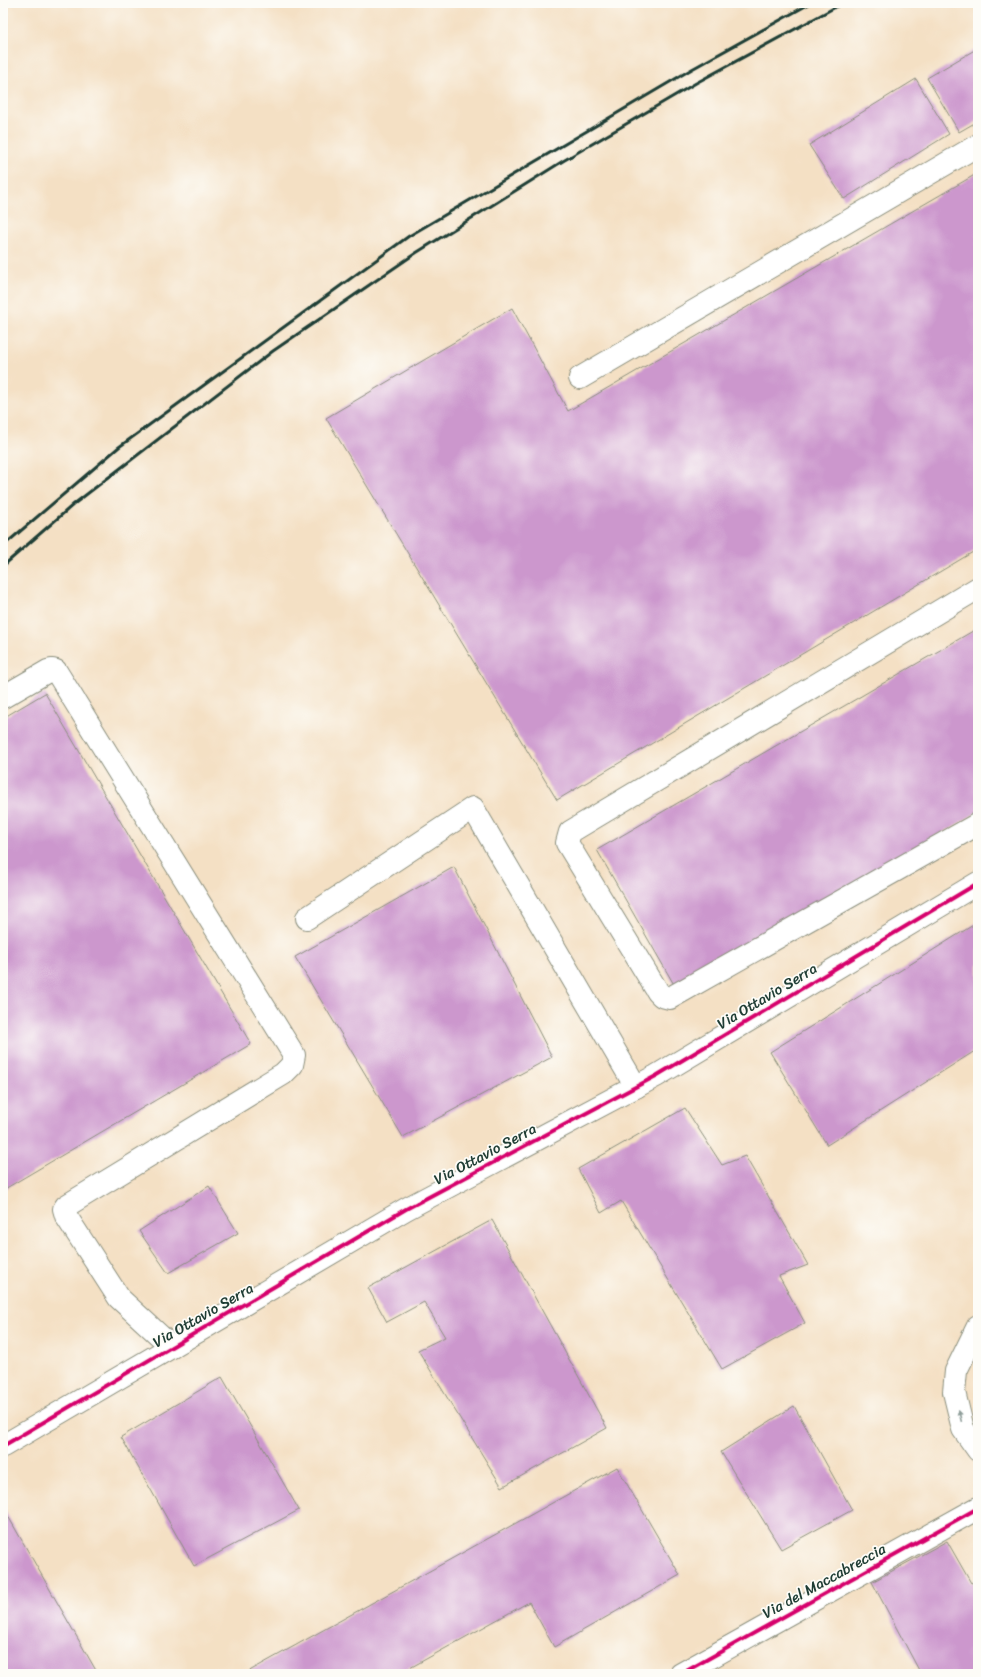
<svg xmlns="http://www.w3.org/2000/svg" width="981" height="1677" font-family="Sriracha,sans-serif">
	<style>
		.building { fill: #cc97cd }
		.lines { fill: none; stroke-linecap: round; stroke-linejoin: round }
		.minor-casing { stroke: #8a8e7c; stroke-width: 24 }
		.minor { stroke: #fff; stroke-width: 22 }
		.rail { stroke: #1f3d34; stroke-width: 3 }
		.cycleway-casing { stroke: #fdfcf7; stroke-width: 6 }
		.cycleway { stroke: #d6006c; stroke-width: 4 }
		.oneway { fill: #8f9e9a }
		.labels { text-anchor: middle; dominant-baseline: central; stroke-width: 3.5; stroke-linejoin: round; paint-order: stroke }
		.street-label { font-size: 15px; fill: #1f3d34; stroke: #fdfcf7 }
	</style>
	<rect width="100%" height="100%" fill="#fdfcf7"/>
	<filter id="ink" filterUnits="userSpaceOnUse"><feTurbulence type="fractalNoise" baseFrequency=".025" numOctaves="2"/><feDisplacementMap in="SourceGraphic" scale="8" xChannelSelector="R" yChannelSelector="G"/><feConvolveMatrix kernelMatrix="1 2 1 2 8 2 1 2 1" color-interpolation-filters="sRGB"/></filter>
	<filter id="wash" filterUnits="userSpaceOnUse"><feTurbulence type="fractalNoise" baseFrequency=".012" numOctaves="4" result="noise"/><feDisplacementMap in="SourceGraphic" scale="16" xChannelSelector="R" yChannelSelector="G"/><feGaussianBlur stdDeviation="0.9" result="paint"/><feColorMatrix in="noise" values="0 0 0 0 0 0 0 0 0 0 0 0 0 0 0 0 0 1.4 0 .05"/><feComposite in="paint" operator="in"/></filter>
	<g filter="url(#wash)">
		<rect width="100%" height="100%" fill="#f4e0c4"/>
		<g id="blocks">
			<g class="building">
				<polygon points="978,48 978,121 959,132 927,78"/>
				<polygon points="916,79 949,134 844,199 809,145"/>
				<polygon points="978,173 978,549 557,800 326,418 512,308 568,411"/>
				<polygon points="978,628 978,812 676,988 597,850"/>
				<polygon points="45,693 251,1044 3,1190 3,718"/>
				<polygon points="454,867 552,1057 403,1137 295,957"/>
				<polygon points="978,922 978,1049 827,1145 770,1052"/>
				<polygon points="685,1108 722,1165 745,1156 808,1265 779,1276 805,1323 722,1369 621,1201 601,1213 578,1169"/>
				<polygon points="209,1186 238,1233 168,1273 139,1231"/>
				<polygon points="492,1220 607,1428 502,1487 418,1350 445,1337 424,1302 387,1322 368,1288"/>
				<polygon points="222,1377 299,1510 194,1566 121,1437"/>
				<polygon points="794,1406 852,1510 781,1549 721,1452"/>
				<polygon points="617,1467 680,1575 554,1647 529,1602 399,1674 244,1674"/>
				<polygon points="4,1509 98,1674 3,1674"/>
				<polygon points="947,1541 971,1583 978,1580 978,1670 972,1674 921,1674 872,1582"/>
			</g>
		</g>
	</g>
	<g filter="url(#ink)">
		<use href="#blocks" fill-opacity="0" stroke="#8a8e7c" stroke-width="1"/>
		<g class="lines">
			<g class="minor-casing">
				<g id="minor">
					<polyline points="580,378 978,145"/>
					<polyline points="978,588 570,832 567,843 658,992 662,996 670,998 978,824"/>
					<polyline points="3,697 48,671 52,670 56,671 294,1055 292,1065 283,1074 66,1206 64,1209 66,1216 119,1298 172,1347"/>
					<polyline points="307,918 473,808 636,1087"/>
					<polyline points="978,1326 956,1371 954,1392 963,1429 978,1450"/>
					<polyline points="3,1446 406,1209 656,1076 978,883"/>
					<polyline points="681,1674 978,1508"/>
				</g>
			</g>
			<use href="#minor" class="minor"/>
			<g class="rail">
				<polyline points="3,546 119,447 409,236 692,69 811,3"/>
				<polyline points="3,566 74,504 273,351 416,253 563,161 696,83 843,3"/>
			</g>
			<g class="cycleway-casing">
				<g id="cycleway">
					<polyline points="3,1446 406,1209 656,1076 978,883"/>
					<polyline points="681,1674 978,1508"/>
				</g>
			</g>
			<use href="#cycleway" class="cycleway"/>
		</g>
		<defs><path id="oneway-solid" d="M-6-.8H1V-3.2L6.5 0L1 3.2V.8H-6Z"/></defs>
		<use class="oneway" href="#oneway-solid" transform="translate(960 1416) rotate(-104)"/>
	</g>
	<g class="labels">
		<g class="street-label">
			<text transform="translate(767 996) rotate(-31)">Via Ottavio Serra</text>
			<text transform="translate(485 1154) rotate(-28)">Via Ottavio Serra</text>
			<text transform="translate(203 1315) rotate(-30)">Via Ottavio Serra</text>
			<text transform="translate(824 1581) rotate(-29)">Via del Maccabreccia</text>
		</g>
	</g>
	<rect width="981" height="1677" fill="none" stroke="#fdfcf7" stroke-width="16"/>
</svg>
